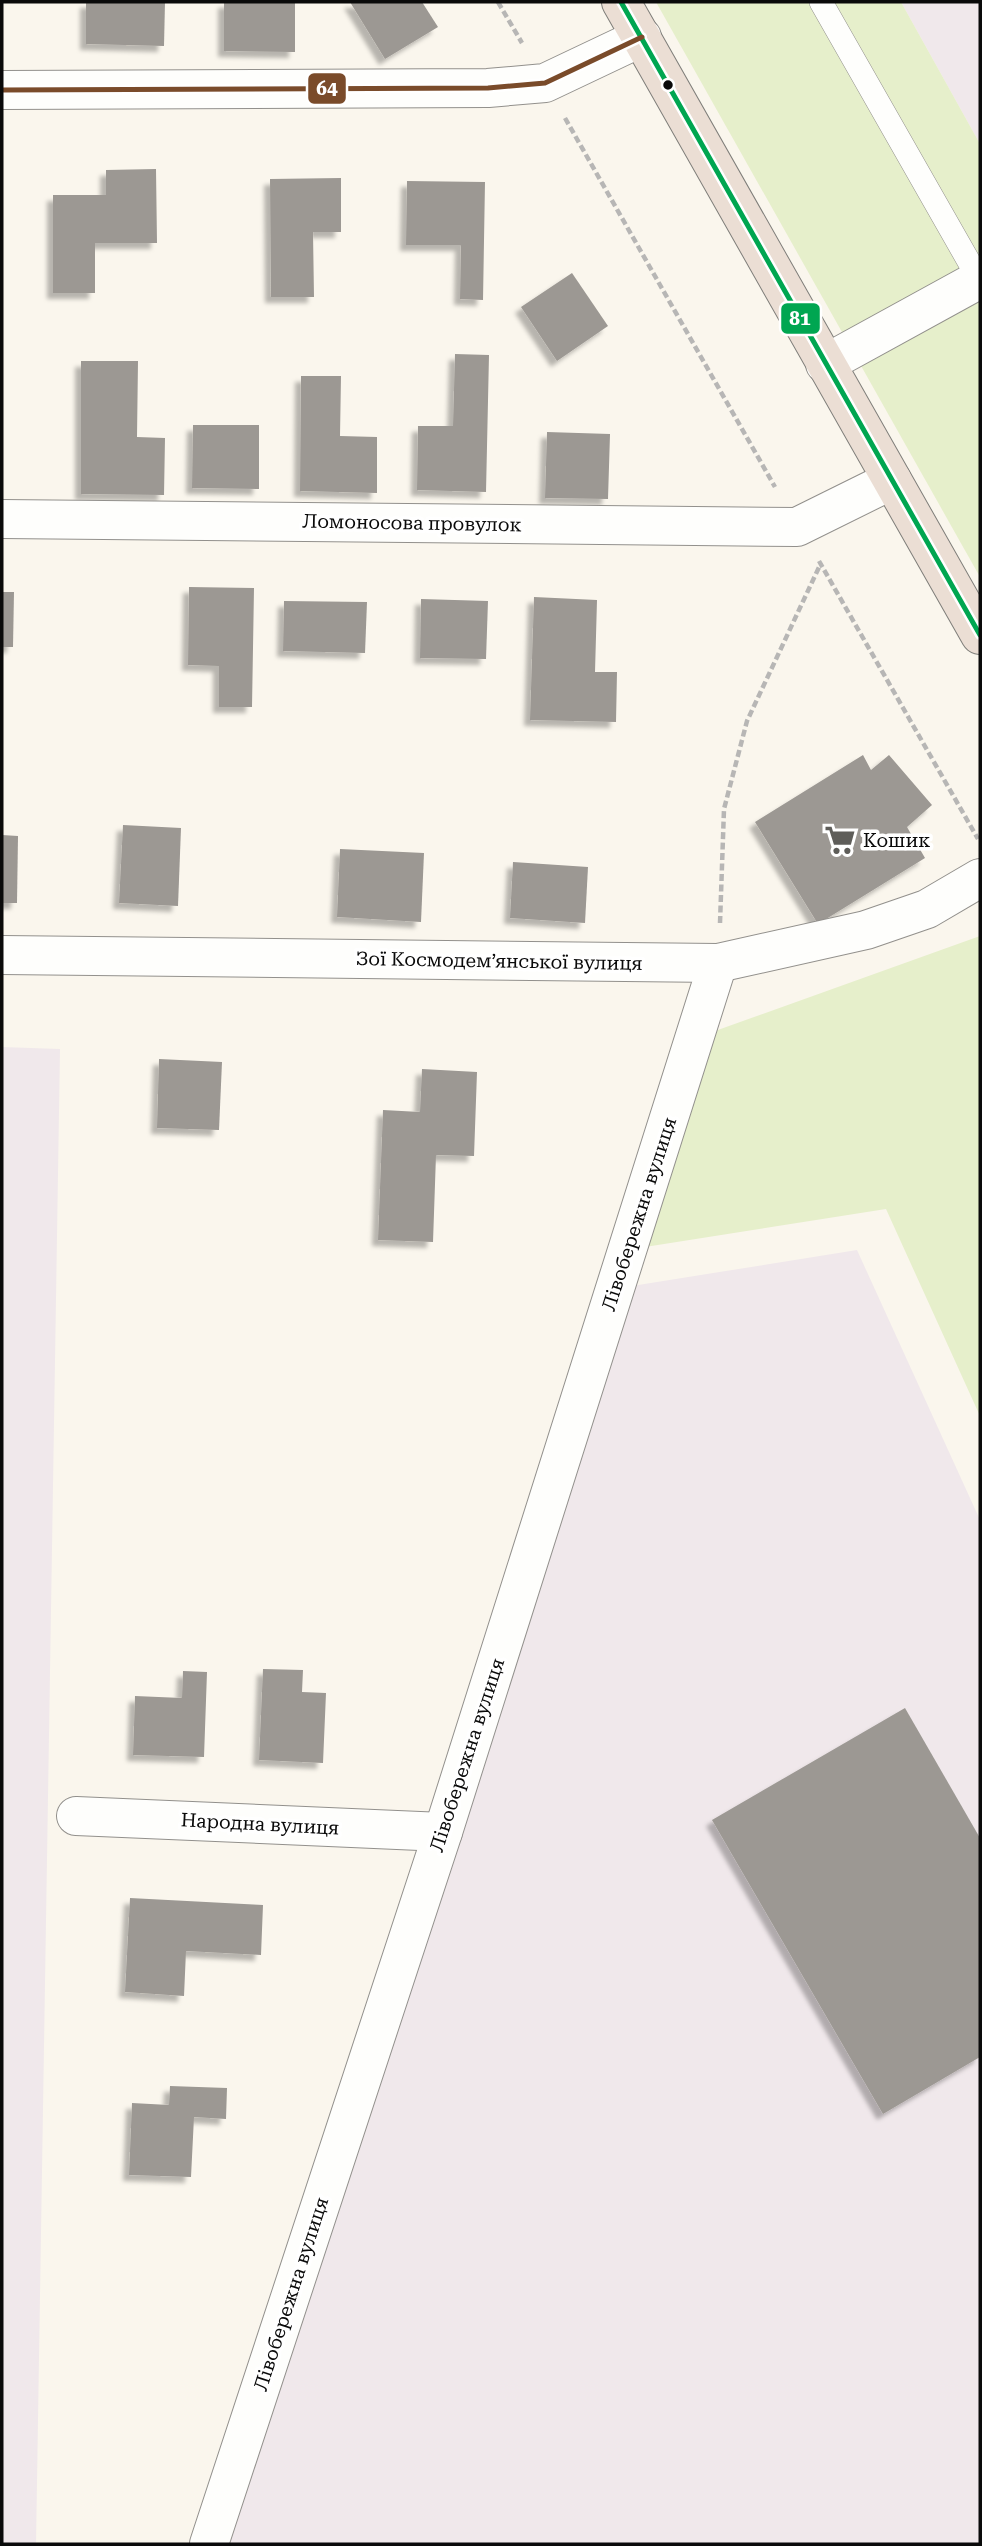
<svg xmlns="http://www.w3.org/2000/svg" width="982" height="2546" font-family="'Roboto Serif',serif">
	<style>
		.industrial { fill: #f0e8eb }
		.green { fill: #e6efcb }
		.building { fill: #9c9893; filter: url(#shadow) }
		.lines { fill: none; stroke-linecap: round; stroke-linejoin: round }
		.service-casing { stroke: #92908c; stroke-width: 24 }
		.minor-casing { stroke: #92908c; stroke-width: 40 }
		.trunk-casing { stroke: #7f7e7a; stroke-width: 40 }
		.path { stroke: #b7b6b5; stroke-width: 4.5; stroke-dasharray: 7 3.5; stroke-linecap: butt }
		.service { stroke: #fefefc; stroke-width: 23 }
		.minor { stroke: #fefefc; stroke-width: 38 }
		.trunk { stroke: #ebded4; stroke-width: 38 }
		.bus-1-casing { stroke: #fff; stroke-width: 10 }
		.bus-2-casing { stroke: #fff; stroke-width: 10 }
		.bus-1 { stroke: #00a651; stroke-width: 5 }
		.bus-2 { stroke: #7a4b2a; stroke-width: 5 }
		.bus-dot { fill: #0a0a0a; stroke: #fff; stroke-width: 2.5 }
		.labels { text-anchor: middle; dominant-baseline: central; stroke-width: 7; stroke-linejoin: round; paint-order: stroke }
		.street-label { font-size: 19px; fill: #0a0a0a; stroke: #fff }
		.poi-label { font-size: 19px; fill: #0a0a0a; stroke: #fff; text-anchor: start }
		.line-badge { stroke: #fff; stroke-width: 2.5 }
		.badge-label { font-size: 19px; text-anchor: middle; font-weight: bold; fill: #fff }
	</style>
	<defs>
		<filter id="shadow"><feDropShadow dx="-6" dy="6" stdDeviation="2" flood-color="#0004"/></filter>
	</defs>
	<rect width="100%" height="100%" fill="#faf6ed"/>
	<g class="industrial">
		<polygon points="901,2 980,2 980,144"/>
		<polygon points="2,1047 60,1049 36,2544 2,2544"/>
		<polygon points="857,1250 980,1520 980,2544 226,2544 632,1286"/>
	</g>
	<g class="green">
		<polygon points="656,2 901,2 980,144 980,577"/>
		<polygon points="980,936 980,1416 886,1209 645,1247 715,1031"/>
	</g>
	<g class="building">
		<polygon points="86,2 165,2 164,46 86,44"/>
		<polygon points="224,2 295,2 295,52 224,51"/>
		<polygon points="350,2 422,2 438,27 385,59"/>
		<polygon points="156,169 157,243 95,243 95,293 53,293 53,195 106,195 106,170"/>
		<polygon points="341,178 341,232 313,232 314,297 271,297 270,179"/>
		<polygon points="407,181 485,182 483,300 460,299 461,245 406,245"/>
		<polygon points="572,273 608,326 557,361 521,307"/>
		<polygon points="455,354 489,355 486,492 417,490 418,426 453,426"/>
		<polygon points="81,361 138,361 137,437 165,438 164,495 81,494"/>
		<polygon points="301,376 341,376 340,436 377,437 377,493 300,491"/>
		<polygon points="193,425 259,425 259,489 192,488"/>
		<polygon points="547,432 610,434 608,499 545,498"/>
		<polygon points="189,587 254,588 252,707 219,707 219,666 188,665"/>
		<polygon points="2,592 14,592 13,647 2,647"/>
		<polygon points="534,597 597,600 595,672 617,672 616,722 530,720"/>
		<polygon points="421,599 488,601 486,659 420,658"/>
		<polygon points="284,601 367,602 365,653 283,651"/>
		<polygon points="863,755 871,770 889,755 932,805 907,827 925,858 818,924 755,822"/>
		<polygon points="123,825 181,828 178,906 119,903"/>
		<polygon points="2,835 18,836 17,903 2,903"/>
		<polygon points="340,849 424,853 421,922 337,917"/>
		<polygon points="513,862 588,867 585,923 510,918"/>
		<polygon points="159,1059 222,1062 219,1130 157,1128"/>
		<polygon points="422,1069 477,1072 474,1156 436,1155 433,1242 378,1240 383,1110 420,1112"/>
		<polygon points="263,1669 303,1670 302,1692 326,1693 323,1763 259,1760"/>
		<polygon points="183,1671 207,1672 204,1757 133,1755 135,1696 182,1698"/>
		<polygon points="905,1708 980,1838 980,2057 883,2114 712,1820"/>
		<polygon points="130,1898 263,1905 261,1955 186,1951 184,1996 125,1992"/>
		<polygon points="170,2086 227,2088 226,2119 194,2117 191,2177 129,2175 132,2103 169,2105"/>
	</g>
	<g class="lines">
		<g class="service-casing">
			<polyline id="service" points="821,2 980,281"/>
		</g>
		<g class="minor-casing">
			<g id="minor">
				<polyline points="2,90 488,88 545,83 642,37"/>
				<polyline points="825,364 980,279"/>
				<polyline points="2,519 797,527 892,480"/>
				<polyline points="2,955 718,963 866,930 927,909 980,878"/>
				<polyline points="76,1816 443,1832"/>
				<polyline points="209,2544 443,1832 718,963"/>
			</g>
		</g>
		<g class="trunk-casing">
			<polyline id="trunk" points="621,2 980,635"/>
		</g>
		<g class="path">
			<polyline points="498,2 522,43"/>
			<polyline points="565,118 775,487"/>
			<polyline points="819,561 978,839"/>
			<polyline points="720,923 724,809 747,721 821,563"/>
		</g>
		<use href="#service" class="service"/>
		<use href="#minor" class="minor"/>
		<use href="#trunk" class="trunk"/>
		<g class="bus-1-casing">
			<polyline id="bus-1" points="621,2 980,635"/>
		</g>
		<g class="bus-2-casing">
			<polyline id="bus-2" points="2,90 488,88 545,83 642,37"/>
		</g>
		<use href="#bus-1" class="bus-1"/>
		<use href="#bus-2" class="bus-2"/>
	</g>
	<defs>
		<g id="supermarket-bare" transform="scale(2.415)"><path d="M-6-5.5h2.5l.6 2H6L4.5 2H-2.5L-4.4-4H-6ZM-1.5 3.2a1.3 1.3 0 1 0 .1 0ZM3 3.2a1.3 1.3 0 1 0 .1 0Z" fill="#5e5d59" stroke="#fff" stroke-width="2.5" paint-order="stroke"/></g>
	</defs>
	<g fill-rule="evenodd">
		<use href="#supermarket-bare" x="840" y="840"/>
	</g>
	<circle class="bus-dot" cx="668" cy="85" r="6"/>
	<g class="labels">
		<g class="street-label">
			<text transform="translate(412 523) rotate(1)">Ломоносова провулок</text>
			<text transform="translate(499 961) rotate(1)">Зої Космодем’янської вулиця</text>
			<text transform="translate(639 1214) rotate(-72)">Лівобережна вулиця</text>
			<text transform="translate(467 1755) rotate(-72)">Лівобережна вулиця</text>
			<text transform="translate(260 1824) rotate(3)">Народна вулиця</text>
			<text transform="translate(291 2294) rotate(-72)">Лівобережна вулиця</text>
		</g>
		<g class="poi-label">
			<text x="863" y="840">Кошик</text>
		</g>
	</g>
	<g class="line-badge">
		<rect x="307" y="72" width="40" height="33" rx="7" fill="#7a4b2a"/>
		<rect x="780" y="302" width="41" height="33" rx="7" fill="#00a651"/>
	</g>
	<g class="badge-label">
		<text x="327" y="95">64</text>
		<text x="800" y="325">81</text>
	</g>
	<rect width="982" height="2546" fill="none" stroke="#0a0a0a" stroke-width="7"/>
</svg>
